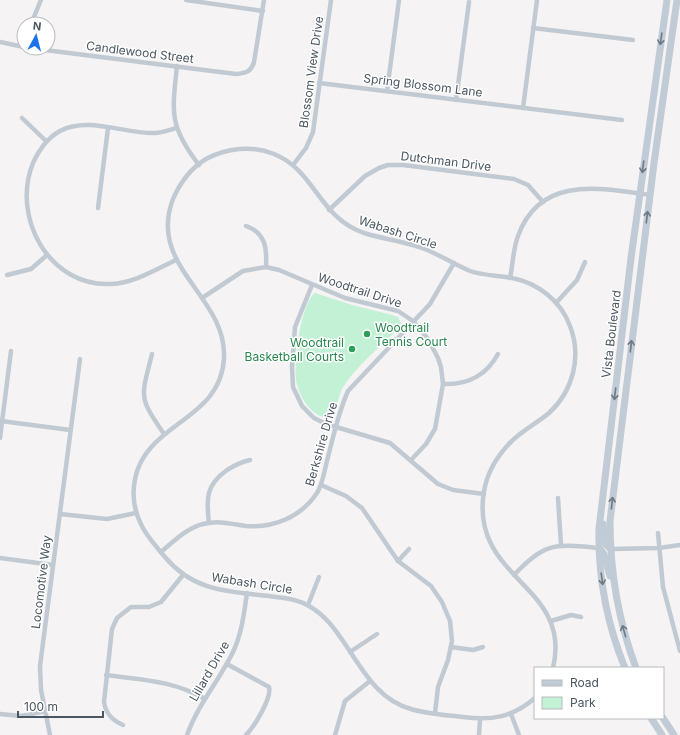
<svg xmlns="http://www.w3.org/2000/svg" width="680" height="735" font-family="Inter,sans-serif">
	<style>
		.green { fill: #c3f1d5 }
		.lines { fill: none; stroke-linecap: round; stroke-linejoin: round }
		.street { stroke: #c1cad2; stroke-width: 4.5 }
		.secondary { stroke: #c1cbd6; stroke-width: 7 }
		.oneway { stroke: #6e7984 }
		.leisure-dot { fill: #2e9e5b; stroke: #fff; stroke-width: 1.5 }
		.labels { text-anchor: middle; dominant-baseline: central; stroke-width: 3; stroke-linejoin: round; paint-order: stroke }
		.street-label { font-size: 12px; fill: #4a5661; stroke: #fff }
		.leisure-label { font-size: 12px; fill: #27864d; stroke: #fff; text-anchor: start }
	</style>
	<rect width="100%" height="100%" fill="#f5f3f3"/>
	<path class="green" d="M315,293L352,305L392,315L398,317L401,323L397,330C379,348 355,367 342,389C337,398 338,414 328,418C313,417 300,399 297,384C293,368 300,303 315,293Z"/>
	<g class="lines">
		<g class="street">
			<polyline points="186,0 263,11"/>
			<polyline points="31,24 41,0"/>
			<polyline points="533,28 633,40"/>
			<polyline points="0,42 24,47"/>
			<path d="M29,48L236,74C246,73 251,72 254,62L264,0"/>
			<path d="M177,66C172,113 169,126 199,165"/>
			<polyline points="319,83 622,120"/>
			<polyline points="387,91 399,0"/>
			<polyline points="456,100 469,2"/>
			<polyline points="523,108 537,0"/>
			<polyline points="22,118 46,141"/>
			<polyline points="293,165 306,148 313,132 331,0"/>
			<polyline points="98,208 108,128"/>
			<polyline points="329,210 365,176 379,168 388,165 403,165 514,179 528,185 543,202"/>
			<path d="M246,226C266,233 267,249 266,267"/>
			<path d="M176,260C155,270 134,283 111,284C49,287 11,217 33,163C39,150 47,138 60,131C88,116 125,134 155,133C162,133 169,130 176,128"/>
			<polyline points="7,275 31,269 47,255"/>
			<path d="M510,278C513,264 513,249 518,236C540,175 600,188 650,195"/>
			<polyline points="312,285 295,327 292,367 293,387 302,406 314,418 326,424 390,443 438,484 453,490 484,494"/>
			<polyline points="202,298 243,271 266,267 279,270 345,298 398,311 413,321 428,339 438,358 441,367 443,384 435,429 426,444 411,460"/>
			<polyline points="556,303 577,280 585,262"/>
			<path d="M152,354C141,398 138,396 164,434"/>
			<path d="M443,384C467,385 486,376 498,354"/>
			<polyline points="1,421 70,430"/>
			<polyline points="0,438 11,351"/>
			<polyline points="321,485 346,496 362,508 398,561 431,586 442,602 450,621 452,641 448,660 438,687 435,713"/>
			<polyline points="558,498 561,545"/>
			<polyline points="60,514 107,519 136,513"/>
			<path d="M209,523C206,498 206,485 227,470C235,465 241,462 250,460"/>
			<polyline points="658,533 663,587 680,651"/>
			<polyline points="611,549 659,548 680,545"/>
			<path d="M161,552C174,541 187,528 203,524C218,520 232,524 246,526C274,528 301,517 317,493C323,483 324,472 327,461C333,438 338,413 348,391L430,304L454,263"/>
			<polyline points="0,558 53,565"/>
			<polyline points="398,561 409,549"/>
			<path d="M514,575C545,542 555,544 599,548"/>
			<polyline points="308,605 319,577"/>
			<polyline points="551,621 571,615 581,617"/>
			<polyline points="451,647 473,650 483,647"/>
			<polyline points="350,652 377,634"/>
			<path d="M227,664L269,687C272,698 254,727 246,735"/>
			<path d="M106,675C142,680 172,680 205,699"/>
			<path d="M535,698C513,717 491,721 463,717C446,715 427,714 411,709C378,700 363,670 345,644C335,629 325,615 309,606C299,600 288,598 276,597C232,591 196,594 165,557C156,546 145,535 140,522C134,509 132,494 135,479C146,422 221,421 224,358C227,296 147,267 173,199C180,183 191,168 206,159C226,148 252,145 274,154C316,171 317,216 364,233C383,239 403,241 422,248C439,254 453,264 470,271C484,276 498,275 512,278C538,283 561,301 570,326C582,357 573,391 549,413C536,424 519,432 508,445C496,458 487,474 484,491C469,580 573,584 553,668"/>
			<polyline points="0,714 21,716 46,711"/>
			<polyline points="511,714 519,735"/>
			<path d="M123,725C112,720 106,714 104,702L112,629L117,618L131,607H149L161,602L183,575"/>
			<polyline points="50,735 41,690 40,666 80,359"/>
			<path d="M187,735C198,704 219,681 233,652C242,633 244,613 247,593"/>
			<polyline points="335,735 345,701 370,681"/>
			<polyline points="479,735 480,719"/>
		</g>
		<g class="secondary">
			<polyline points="603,524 606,545 611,549"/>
			<polyline points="599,548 604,554 610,576"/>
			<path d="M625,668C607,624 598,576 599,529L631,258L667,0"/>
			<path d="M636,668C618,620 610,572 610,521L654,163L677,0"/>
			<polyline points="651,718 662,735"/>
			<polyline points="663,718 674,735"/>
		</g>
	</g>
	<defs><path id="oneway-shaft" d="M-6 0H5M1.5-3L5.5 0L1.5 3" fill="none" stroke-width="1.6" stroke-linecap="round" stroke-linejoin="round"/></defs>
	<g class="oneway">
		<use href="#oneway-shaft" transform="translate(661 39) rotate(98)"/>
		<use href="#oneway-shaft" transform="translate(643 167) rotate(97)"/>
		<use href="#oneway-shaft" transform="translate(647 217) rotate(-83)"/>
		<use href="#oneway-shaft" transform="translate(631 346) rotate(-83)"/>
		<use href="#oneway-shaft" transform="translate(615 394) rotate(97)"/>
		<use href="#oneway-shaft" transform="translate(612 503) rotate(-84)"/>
		<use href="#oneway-shaft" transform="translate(602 579) rotate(82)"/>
		<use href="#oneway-shaft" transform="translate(624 631) rotate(-106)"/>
	</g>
	<g class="leisure-dot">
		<circle cx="367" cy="334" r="4"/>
		<circle cx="352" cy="349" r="4"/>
	</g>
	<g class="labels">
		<g class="street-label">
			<text transform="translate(140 52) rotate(7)">Candlewood Street</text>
			<text transform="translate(311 72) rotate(-82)">Blossom View Drive</text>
			<text transform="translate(423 85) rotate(7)">Spring Blossom Lane</text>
			<text transform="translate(446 161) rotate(7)">Dutchman Drive</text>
			<text transform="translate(398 232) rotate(18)">Wabash Circle</text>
			<text transform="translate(360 290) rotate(18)">Woodtrail Drive</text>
			<text transform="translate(611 334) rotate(-83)">Vista Boulevard</text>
			<text transform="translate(321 444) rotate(-74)">Berkshire Drive</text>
			<text transform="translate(41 582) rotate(-83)">Locomotive Way</text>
			<text transform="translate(252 583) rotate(9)">Wabash Circle</text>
			<text transform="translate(209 671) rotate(-60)">Lillard Drive</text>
		</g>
		<g class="leisure-label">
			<text x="375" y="327">Woodtrail<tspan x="375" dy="14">Tennis Court</tspan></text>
			<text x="344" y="342" text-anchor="end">Woodtrail<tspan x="344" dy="14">Basketball Courts</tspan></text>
		</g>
	</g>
	<rect x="534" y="667" width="130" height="52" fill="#ffffff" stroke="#b7bbc0"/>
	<rect x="542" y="680" width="20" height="6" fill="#c1cbd6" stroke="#b7bbc0"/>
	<text x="570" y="687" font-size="12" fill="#4a5661">Road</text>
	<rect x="542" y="697" width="20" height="12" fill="#c3f1d5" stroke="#b7bbc0"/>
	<text x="570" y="707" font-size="12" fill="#4a5661">Park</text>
	<g transform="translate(36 36) rotate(7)"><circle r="19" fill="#ffffff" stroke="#b7bbc0"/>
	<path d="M0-3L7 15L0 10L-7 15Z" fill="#1a73e8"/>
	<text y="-6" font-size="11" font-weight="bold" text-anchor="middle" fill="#4a5661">N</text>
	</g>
	<path d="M18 711v6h85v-6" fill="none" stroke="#4a5661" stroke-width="2"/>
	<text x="24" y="711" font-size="12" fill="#4a5661" stroke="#ffffff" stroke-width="3" paint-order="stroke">100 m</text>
</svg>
